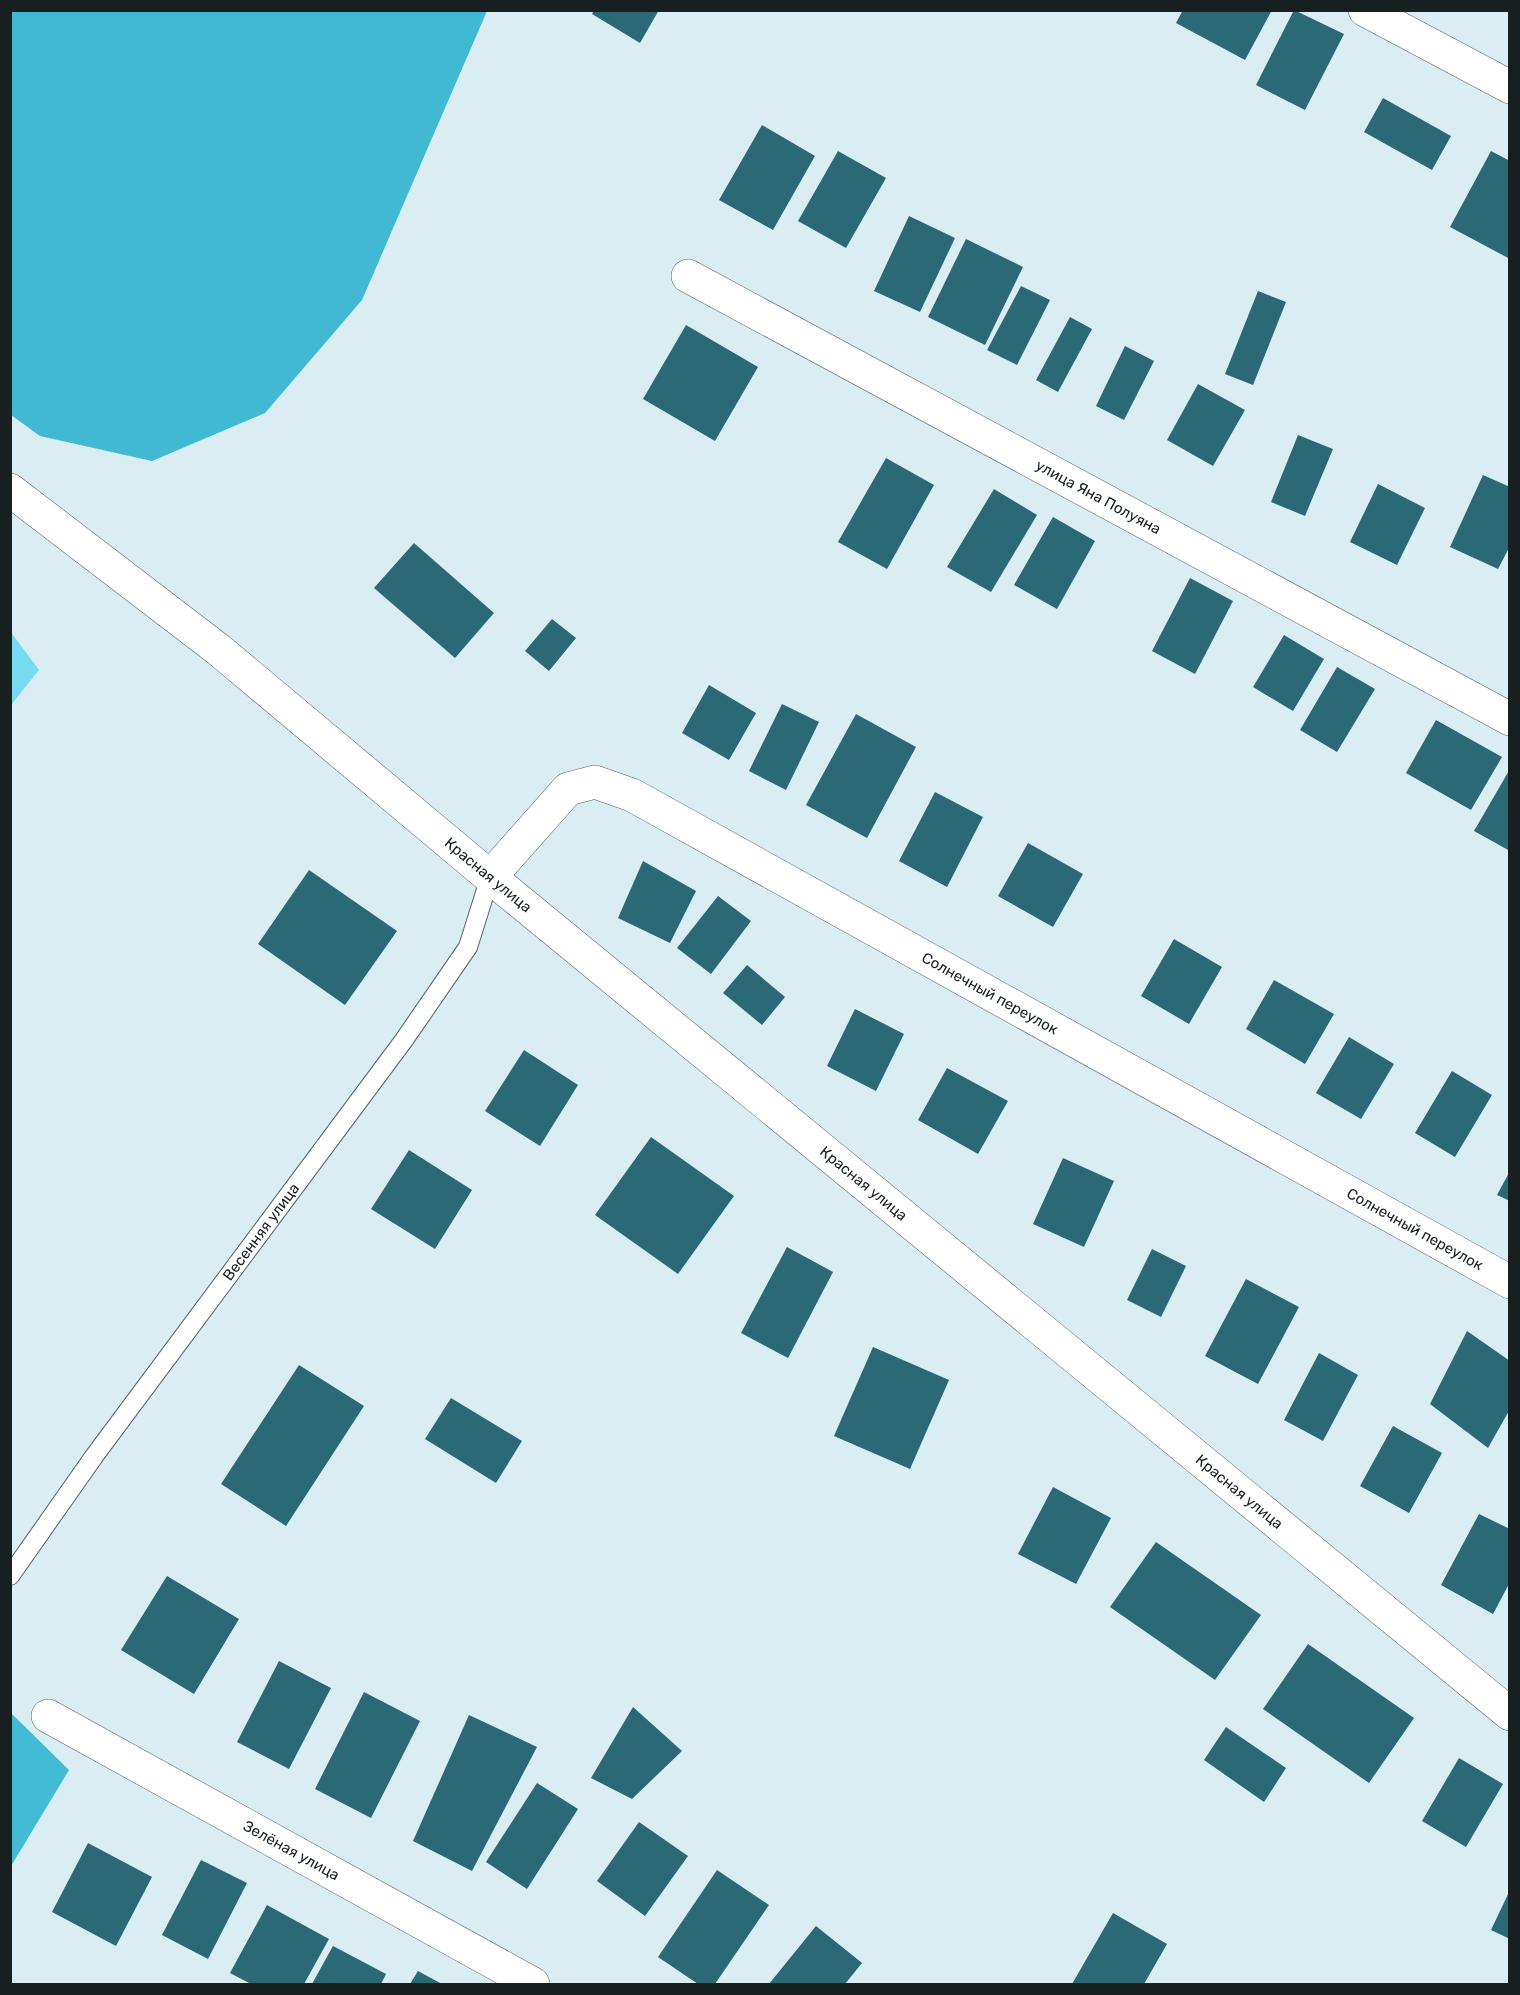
<svg xmlns="http://www.w3.org/2000/svg" width="1520" height="1995" font-family="Rubik,sans-serif">
	<style>
		.green { fill: #76daf0 }
		.forest { fill: #43bbd4 }
		.water { fill: #41b9d2 }
		.building { fill: #2b6976 }
		.lines { fill: none; stroke-linecap: round; stroke-linejoin: round }
		.lane-casing { stroke: #516367; stroke-width: 20 }
		.street-casing { stroke: #516367; stroke-width: 34 }
		.lane { stroke: #fff; stroke-width: 18 }
		.street { stroke: #fff; stroke-width: 33 }
		.labels { text-anchor: middle; dominant-baseline: central; stroke-width: 6; stroke-linejoin: round; paint-order: stroke }
		.street-label { font-size: 15px; fill: #181f21; stroke: #eafafe }
	</style>
	<rect width="100%" height="100%" fill="#daedf2"/>
	<polygon class="green" points="10,631 39,670 11,705 10,705"/>
	<polygon class="forest" points="11,1713 69,1770 11,1866"/>
	<polygon class="water" points="11,10 487,10 487,11 362,300 265,413 152,461 40,436 11,415"/>
	<g class="building">
		<polygon points="594,10 659,10 640,43 592,14"/>
		<polygon points="1183,10 1272,10 1245,60 1176,23"/>
		<polygon points="1294,10 1344,34 1305,110 1256,85"/>
		<polygon points="1383,98 1451,136 1432,170 1364,132"/>
		<polygon points="762,125 815,156 773,230 719,200"/>
		<polygon points="838,151 886,178 846,248 798,221"/>
		<polygon points="1491,151 1510,161 1510,259 1450,227"/>
		<polygon points="909,216 955,238 920,312 874,291"/>
		<polygon points="966,239 1023,267 985,345 928,317"/>
		<polygon points="1021,286 1050,300 1017,365 987,350"/>
		<polygon points="1258,291 1286,302 1253,385 1225,374"/>
		<polygon points="1070,317 1092,329 1058,392 1036,380"/>
		<polygon points="686,325 758,367 715,441 643,399"/>
		<polygon points="1125,346 1154,361 1124,420 1096,406"/>
		<polygon points="1198,384 1245,410 1213,466 1167,440"/>
		<polygon points="1298,435 1333,449 1305,516 1271,502"/>
		<polygon points="886,458 934,485 887,569 838,542"/>
		<polygon points="1483,475 1510,487 1510,546 1498,569 1450,547"/>
		<polygon points="1378,484 1425,508 1397,565 1350,542"/>
		<polygon points="994,489 1037,515 991,592 947,567"/>
		<polygon points="1053,517 1095,541 1057,609 1014,585"/>
		<polygon points="414,543 494,613 455,658 374,588"/>
		<polygon points="1190,578 1233,601 1195,674 1152,651"/>
		<polygon points="552,619 576,638 549,671 525,651"/>
		<polygon points="1284,635 1324,659 1293,711 1253,687"/>
		<polygon points="1337,667 1375,689 1337,752 1300,730"/>
		<polygon points="709,685 756,713 729,760 682,733"/>
		<polygon points="782,704 819,722 786,790 749,771"/>
		<polygon points="856,714 916,747 867,838 806,805"/>
		<polygon points="1436,720 1502,757 1471,810 1406,773"/>
		<polygon points="1510,769 1510,851 1474,831"/>
		<polygon points="935,792 983,817 947,887 899,861"/>
		<polygon points="1028,843 1083,874 1053,927 998,896"/>
		<polygon points="643,861 696,891 670,943 618,918"/>
		<polygon points="309,870 397,931 345,1005 258,944"/>
		<polygon points="718,896 751,921 711,974 677,948"/>
		<polygon points="1174,939 1222,967 1189,1024 1141,996"/>
		<polygon points="747,965 785,997 762,1025 723,993"/>
		<polygon points="1274,980 1334,1014 1305,1064 1246,1029"/>
		<polygon points="855,1009 904,1034 876,1091 827,1066"/>
		<polygon points="1349,1037 1394,1064 1361,1119 1316,1093"/>
		<polygon points="524,1050 578,1085 540,1146 485,1111"/>
		<polygon points="947,1068 1008,1101 978,1154 918,1120"/>
		<polygon points="1452,1071 1492,1095 1455,1157 1415,1133"/>
		<polygon points="651,1137 734,1196 678,1274 595,1215"/>
		<polygon points="409,1150 472,1190 435,1249 371,1209"/>
		<polygon points="1063,1158 1114,1181 1084,1247 1033,1224"/>
		<polygon points="1510,1171 1510,1201 1497,1195"/>
		<polygon points="787,1247 833,1272 788,1358 741,1333"/>
		<polygon points="1152,1249 1186,1266 1161,1317 1127,1300"/>
		<polygon points="1246,1279 1299,1307 1258,1384 1205,1356"/>
		<polygon points="1467,1331 1510,1361 1510,1409 1488,1448 1430,1404"/>
		<polygon points="873,1347 949,1380 910,1469 834,1436"/>
		<polygon points="1319,1353 1358,1375 1323,1441 1284,1420"/>
		<polygon points="299,1365 364,1406 286,1526 221,1484"/>
		<polygon points="451,1398 522,1441 496,1483 425,1439"/>
		<polygon points="1393,1426 1442,1453 1409,1513 1360,1486"/>
		<polygon points="1053,1487 1111,1518 1076,1584 1018,1554"/>
		<polygon points="1479,1514 1510,1529 1510,1582 1493,1614 1441,1585"/>
		<polygon points="1156,1542 1261,1615 1215,1680 1110,1607"/>
		<polygon points="167,1576 239,1619 194,1694 121,1650"/>
		<polygon points="1308,1644 1414,1718 1369,1783 1263,1709"/>
		<polygon points="279,1661 331,1688 289,1769 237,1742"/>
		<polygon points="364,1692 420,1721 371,1818 315,1789"/>
		<polygon points="633,1707 682,1751 632,1799 591,1778"/>
		<polygon points="469,1715 537,1747 472,1871 413,1841"/>
		<polygon points="1226,1727 1286,1768 1264,1802 1204,1760"/>
		<polygon points="1459,1758 1503,1784 1466,1847 1422,1821"/>
		<polygon points="537,1783 578,1809 527,1889 486,1862"/>
		<polygon points="639,1822 688,1856 645,1916 597,1881"/>
		<polygon points="88,1843 152,1877 116,1946 52,1912"/>
		<polygon points="201,1860 247,1883 208,1959 162,1935"/>
		<polygon points="717,1870 769,1905 715,1984 698,1984 658,1957"/>
		<polygon points="1510,1890 1510,1939 1491,1930"/>
		<polygon points="267,1905 329,1939 304,1984 251,1984 230,1973"/>
		<polygon points="1113,1913 1167,1944 1144,1984 1072,1984"/>
		<polygon points="816,1926 862,1963 845,1984 769,1984"/>
		<polygon points="333,1946 386,1974 381,1984 312,1984"/>
		<polygon points="418,1971 442,1984 410,1984"/>
	</g>
	<g class="lines">
		<g class="lane-casing">
			<g id="lane">
				<path id="s1" d="M10,1576L95,1455L404,1040L468,947L490,877"/>
			</g>
		</g>
		<g class="street-casing">
			<g id="street">
				<polyline points="1365,10 1510,87"/>
				<path id="s2" d="M688,276L1510,719"/>
				<path id="s3" d="M10,490L219,650L490,877L1510,1714"/>
				<path id="s4" d="M490,877L568,789L595,782L632,795L1510,1282"/>
				<path id="s5" d="M48,1716L533,1984"/>
			</g>
		</g>
		<use href="#lane" class="lane"/>
		<use href="#street" class="street"/>
	</g>
	<g class="labels">
		<g class="street-label">
			<text stroke="none"><textPath href="#s2" startOffset="466">улица Яна Полуяна</textPath></text>
			<text stroke="none"><textPath href="#s3" startOffset="614">Красная улица</textPath></text>
			<text stroke="none"><textPath href="#s4" startOffset="594">Солнечный переулок</textPath></text>
			<text stroke="none"><textPath href="#s3" startOffset="1100">Красная улица</textPath></text>
			<text stroke="none"><textPath href="#s4" startOffset="1080">Солнечный переулок</textPath></text>
			<text stroke="none"><textPath href="#s1" startOffset="426">Весенняя улица</textPath></text>
			<text stroke="none"><textPath href="#s3" startOffset="1586">Красная улица</textPath></text>
			<text stroke="none"><textPath href="#s5" startOffset="278">Зелёная улица</textPath></text>
		</g>
	</g>
	<rect width="1520" height="1995" fill="none" stroke="#181f21" stroke-width="24"/>
</svg>
